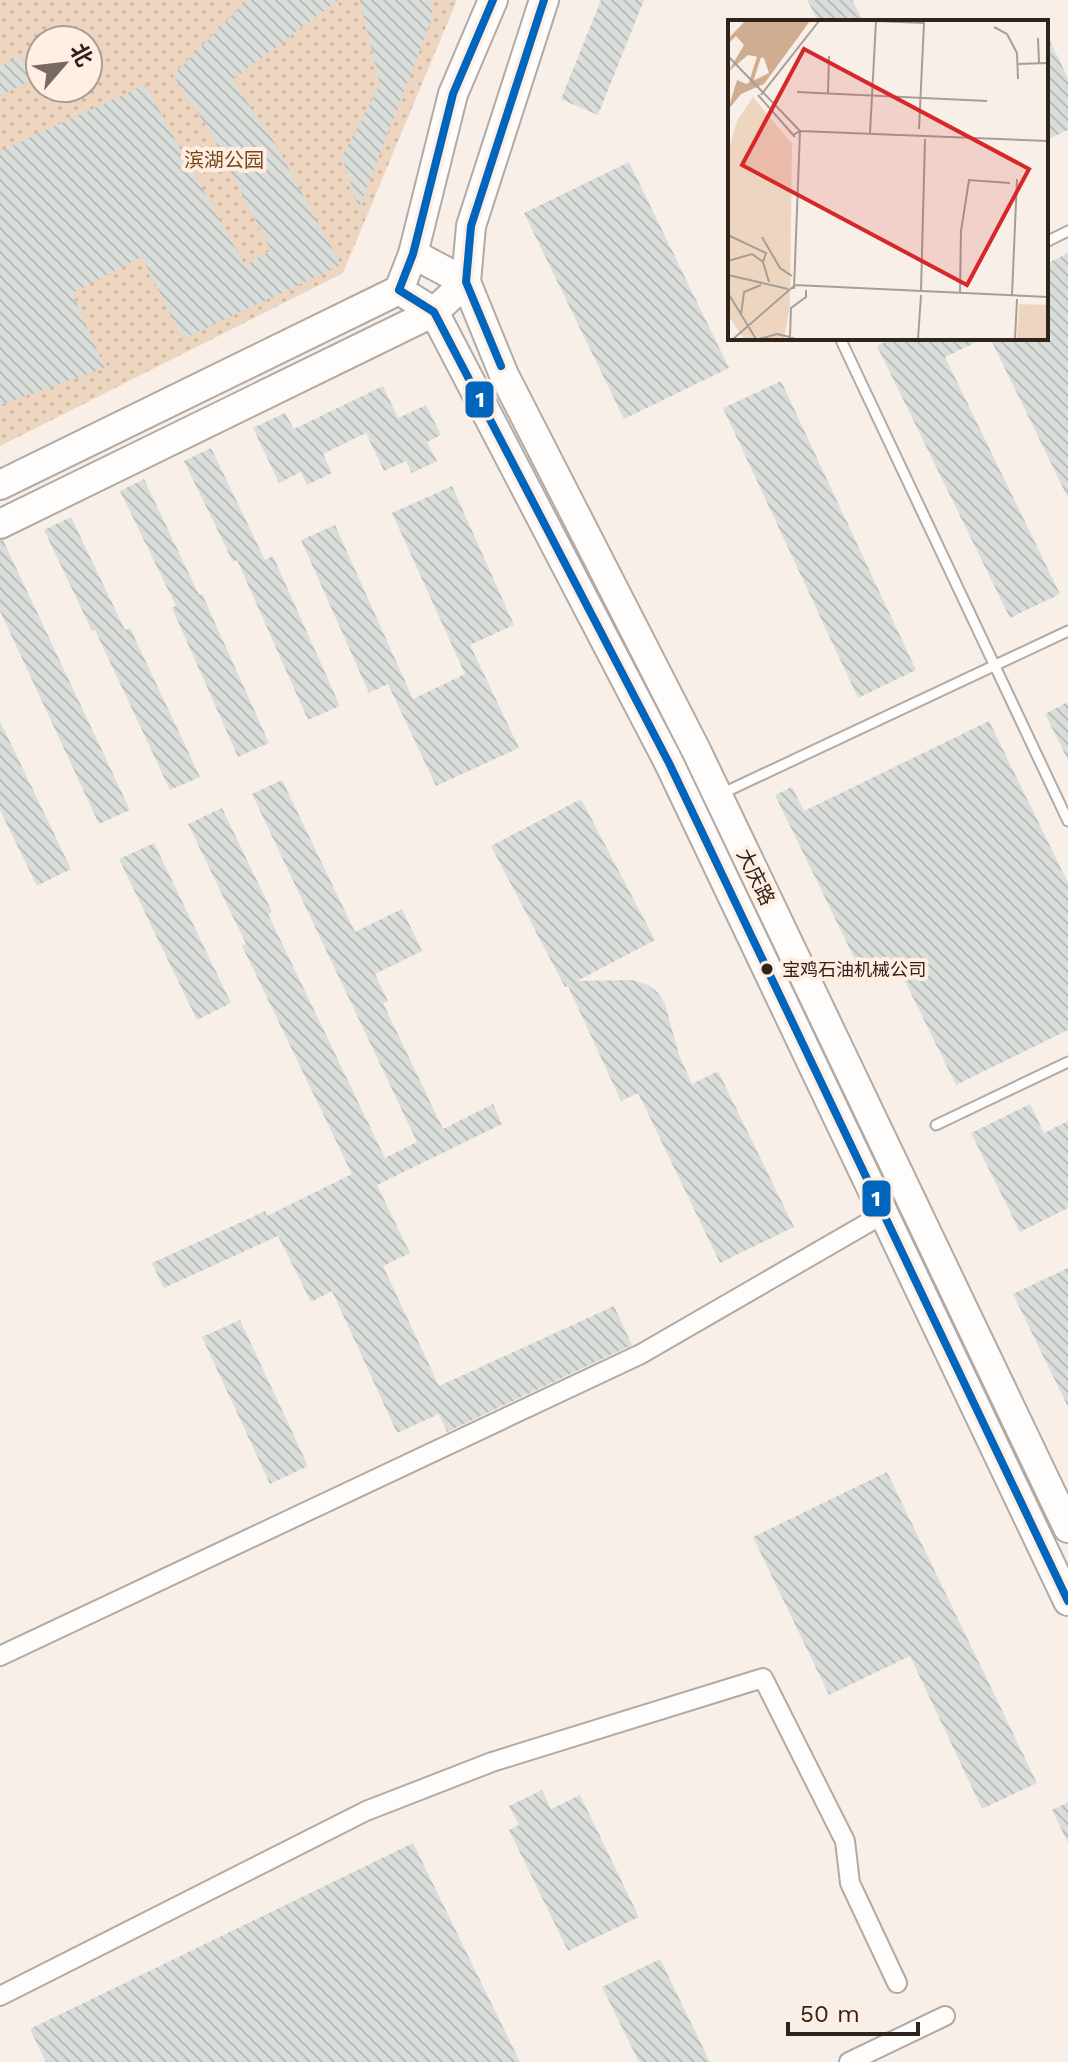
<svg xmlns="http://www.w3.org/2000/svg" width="1068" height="2062" font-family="'Work Sans','Noto Sans SC',sans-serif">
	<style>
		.park { fill: url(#park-dots); fill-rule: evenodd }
		.building { fill: url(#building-back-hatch) }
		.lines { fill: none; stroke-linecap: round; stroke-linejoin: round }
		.lane-casing { stroke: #b3aaa3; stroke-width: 13 }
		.street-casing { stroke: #b3aaa3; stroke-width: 22 }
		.primary-casing { stroke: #b3aaa3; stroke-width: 32 }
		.lane { stroke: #fefdfc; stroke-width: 9 }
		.street { stroke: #fefdfc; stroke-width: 18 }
		.primary { stroke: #fefdfc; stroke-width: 28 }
		.bus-1-casing { stroke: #ffeee1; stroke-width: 14 }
		.bus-1 { stroke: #0065bd; stroke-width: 8 }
		.bus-dot { fill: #2e241b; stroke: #ffeee1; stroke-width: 3 }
		.labels { text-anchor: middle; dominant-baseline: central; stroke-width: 8; stroke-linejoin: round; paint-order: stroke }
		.bus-label { font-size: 18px; fill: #2e241b; stroke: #ffeee1; text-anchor: start }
		.park-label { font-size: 20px; fill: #75481d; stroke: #ffeee1 }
		.street-label { font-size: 20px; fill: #2e241b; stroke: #ffeee1 }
		.inset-river { fill: none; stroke: #cfad90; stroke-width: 4 }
		.inset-road { fill: none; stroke: #a79e96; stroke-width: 2 }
		.view { fill: #d62828; fill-opacity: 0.15; stroke: #d62828; stroke-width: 4 }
		.inset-edge { fill: none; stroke: #2e241b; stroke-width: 4 }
		.line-badge { stroke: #ffeee1; stroke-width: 3 }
		.badge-label { font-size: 22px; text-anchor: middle; font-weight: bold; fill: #fff }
	</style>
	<defs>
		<pattern id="park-dots" width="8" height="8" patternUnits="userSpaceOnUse" patternTransform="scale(2)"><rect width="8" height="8" fill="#eed5c0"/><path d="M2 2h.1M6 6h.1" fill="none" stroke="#ccb7a4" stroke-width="1.8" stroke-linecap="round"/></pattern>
		<pattern id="building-back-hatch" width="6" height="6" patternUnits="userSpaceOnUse" patternTransform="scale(2)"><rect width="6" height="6" fill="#dadedb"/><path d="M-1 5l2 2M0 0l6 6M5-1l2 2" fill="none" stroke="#bbbebb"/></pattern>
	</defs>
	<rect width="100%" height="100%" fill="#f8efe8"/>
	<path class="park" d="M0,0H457L343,273L0,446ZM40,40H88V88H40Z"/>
	<g class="building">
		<polygon points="247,0 338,0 232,80 274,142 341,265 183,339 142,257 72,293 105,368 0,405 0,151 145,85 245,266 271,250 209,130 173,75"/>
		<polygon points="360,0 430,0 433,16 359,208 342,157 380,84"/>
		<polygon points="601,0 644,0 598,115 561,99"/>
		<polygon points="807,0 852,0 864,22 819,22"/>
		<polygon points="1046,33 1068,78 1068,130 1046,140"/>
		<polygon points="20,57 32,80 0,96 0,67"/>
		<polygon points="629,162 729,368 624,419 524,213"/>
		<polygon points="1068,253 1068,498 990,338 1046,338 1046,264"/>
		<polygon points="893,338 985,338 945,357 1060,594 1010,618 877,346"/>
		<polygon points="781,381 916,670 858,698 723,408"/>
		<polygon points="383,386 398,418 426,405 441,435 427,442 437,461 412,473 406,461 384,471 366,433 323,454 332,473 307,485 301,472 279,483 253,428 285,413 294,429"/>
		<polygon points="211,448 265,560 273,556 340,706 308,720 237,560 233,562 184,461"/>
		<polygon points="144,479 199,595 202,594 269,743 238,757 172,608 176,606 120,491"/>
		<polygon points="452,486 514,625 470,645 519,748 436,786 388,684 369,693 301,540 335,525 413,699 465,674 392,513"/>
		<polygon points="71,517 125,630 130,628 200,777 170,790 95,630 92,631 44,530"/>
		<polygon points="3,540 130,810 99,824 0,611 0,541"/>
		<polygon points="1068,702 1068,760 1045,714"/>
		<polygon points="0,721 71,869 37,886 0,810"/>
		<polygon points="989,721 1068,883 1068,1030 956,1085 898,967 866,982 775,795 792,787 804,811"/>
		<polygon points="282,780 355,932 402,909 422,951 375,974 388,1001 383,1003 443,1129 493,1104 502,1124 377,1185 410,1253 383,1266 439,1386 614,1306 632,1345 447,1432 439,1414 397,1433 332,1291 311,1302 278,1236 164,1288 152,1263 265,1211 267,1216 352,1174 242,946 246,944 188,824 222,808 272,912 268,914 385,1158 417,1142 252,794"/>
		<polygon points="581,799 655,940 577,981 632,980 646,984 657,992 665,1004 679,1055 692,1084 718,1071 794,1227 720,1263 638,1093 621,1101 568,986 565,987 491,846"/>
		<polygon points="154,843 231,1003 197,1020 119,859"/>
		<polygon points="1030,1104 1044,1133 1068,1121 1068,1208 1020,1232 971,1133"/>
		<polygon points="1068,1268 1068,1407 1013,1294"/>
		<polygon points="240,1320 308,1466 270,1484 202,1337"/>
		<polygon points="887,1472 1037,1783 982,1809 910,1656 829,1695 753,1537"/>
		<polygon points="542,1790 551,1809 580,1795 639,1917 568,1951 509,1830 519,1825 509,1806"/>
		<polygon points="1068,1802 1068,1843 1052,1810"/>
		<polygon points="413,1843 520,2062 46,2062 30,2029"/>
		<polygon points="660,1959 710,2062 639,2062 602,1987"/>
	</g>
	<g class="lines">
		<g class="lane-casing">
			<g id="lane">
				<polyline points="1046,242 1068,231"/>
				<polyline points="840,338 1068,821"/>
				<polyline points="721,794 1068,631"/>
				<polyline points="936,1125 1068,1062"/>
			</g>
		</g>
		<g class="street-casing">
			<g id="street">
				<polyline points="0,1656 641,1354 885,1213"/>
				<polyline points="0,1996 366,1811 492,1762 763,1678 845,1841 850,1883 897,1983"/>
				<polyline points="849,2062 945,2016"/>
			</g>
		</g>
		<g class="primary-casing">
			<g id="primary">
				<polyline points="413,254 466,282 504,375 696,750 1068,1528"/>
				<polyline points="399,290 434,312 669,763 1068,1601"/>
				<polyline points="0,485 399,290 413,254 453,94 493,0"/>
				<polyline points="0,524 434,312 466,282 471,226 544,0"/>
			</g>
		</g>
		<use href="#lane" class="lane"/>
		<use href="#street" class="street"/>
		<use href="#primary" class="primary"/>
		<g class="bus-1-casing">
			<g id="bus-1">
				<polyline points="493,0 453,94 413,254 399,290 434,312 669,763 1068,1601"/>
				<polyline points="501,366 466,282 471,226 544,0"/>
			</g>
		</g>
		<use href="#bus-1" class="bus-1"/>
	</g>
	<circle class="bus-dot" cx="767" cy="969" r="7"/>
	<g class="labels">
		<g class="bus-label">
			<text x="782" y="969">宝鸡石油机械公司</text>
		</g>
		<g class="park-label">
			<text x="224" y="160">滨湖公园</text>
		</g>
		<g class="street-label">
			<text transform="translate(756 877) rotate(64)">大庆路</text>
		</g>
	</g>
	<g transform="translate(728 20)">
		<rect width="320" height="320" fill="#f8efe8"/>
		<path d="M25,77L64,124L62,285L56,319H16L0,295V132L9,101ZM291,284L320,285V319H289Z" fill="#eed5c0"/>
		<path d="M17,1H82L36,64L13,74L0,90L9,60L18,64L41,53L36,38L20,35L0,52L16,25L8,16L0,24V19Z" fill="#cfad90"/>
		<path class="inset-river" d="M23,62L32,34"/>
		<path class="inset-road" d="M148,1L196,3L191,109M267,1H311M266,7L279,14L289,33L290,59M310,18L311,43M0,36L72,111L66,269M289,44L320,43M69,72L259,81M100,73L101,36M30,75L67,117M33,75L91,1M142,113L148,1M65,115L72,111L320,121M0,215L38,233L35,242M34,217L52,248L64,256M0,241L24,234L35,242L41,262M0,255L60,269M193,271L197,119M0,273L28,319M232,273L233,211L241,160L282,163M284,275L289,159M13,295L16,272L33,265M62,317L63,288L78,277V270M5,319L67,265L320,277M31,319L49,314L66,318M190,319L193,275M287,319L289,279"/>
		<path class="view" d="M76,29L301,149L239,265L14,145Z"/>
		<rect width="320" height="320" class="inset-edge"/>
	</g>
	<g class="line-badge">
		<rect x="464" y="380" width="31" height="39" rx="8" fill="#0065bd"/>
		<rect x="861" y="1179" width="31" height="39" rx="8" fill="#0065bd"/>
	</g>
	<g class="badge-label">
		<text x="480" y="407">1</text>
		<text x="876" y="1206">1</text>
	</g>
	<g transform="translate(64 64) rotate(62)"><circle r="38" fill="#ffeee1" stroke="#ab9d92" stroke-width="2"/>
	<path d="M0-6L14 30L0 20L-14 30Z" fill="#756b63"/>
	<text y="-12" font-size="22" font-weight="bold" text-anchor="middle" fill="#2e241b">北</text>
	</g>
	<path d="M788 2022v12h130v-12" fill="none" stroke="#2e241b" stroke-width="4"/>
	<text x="800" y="2022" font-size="24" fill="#2e241b" stroke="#ffeee1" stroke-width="6" paint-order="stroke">50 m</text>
</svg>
